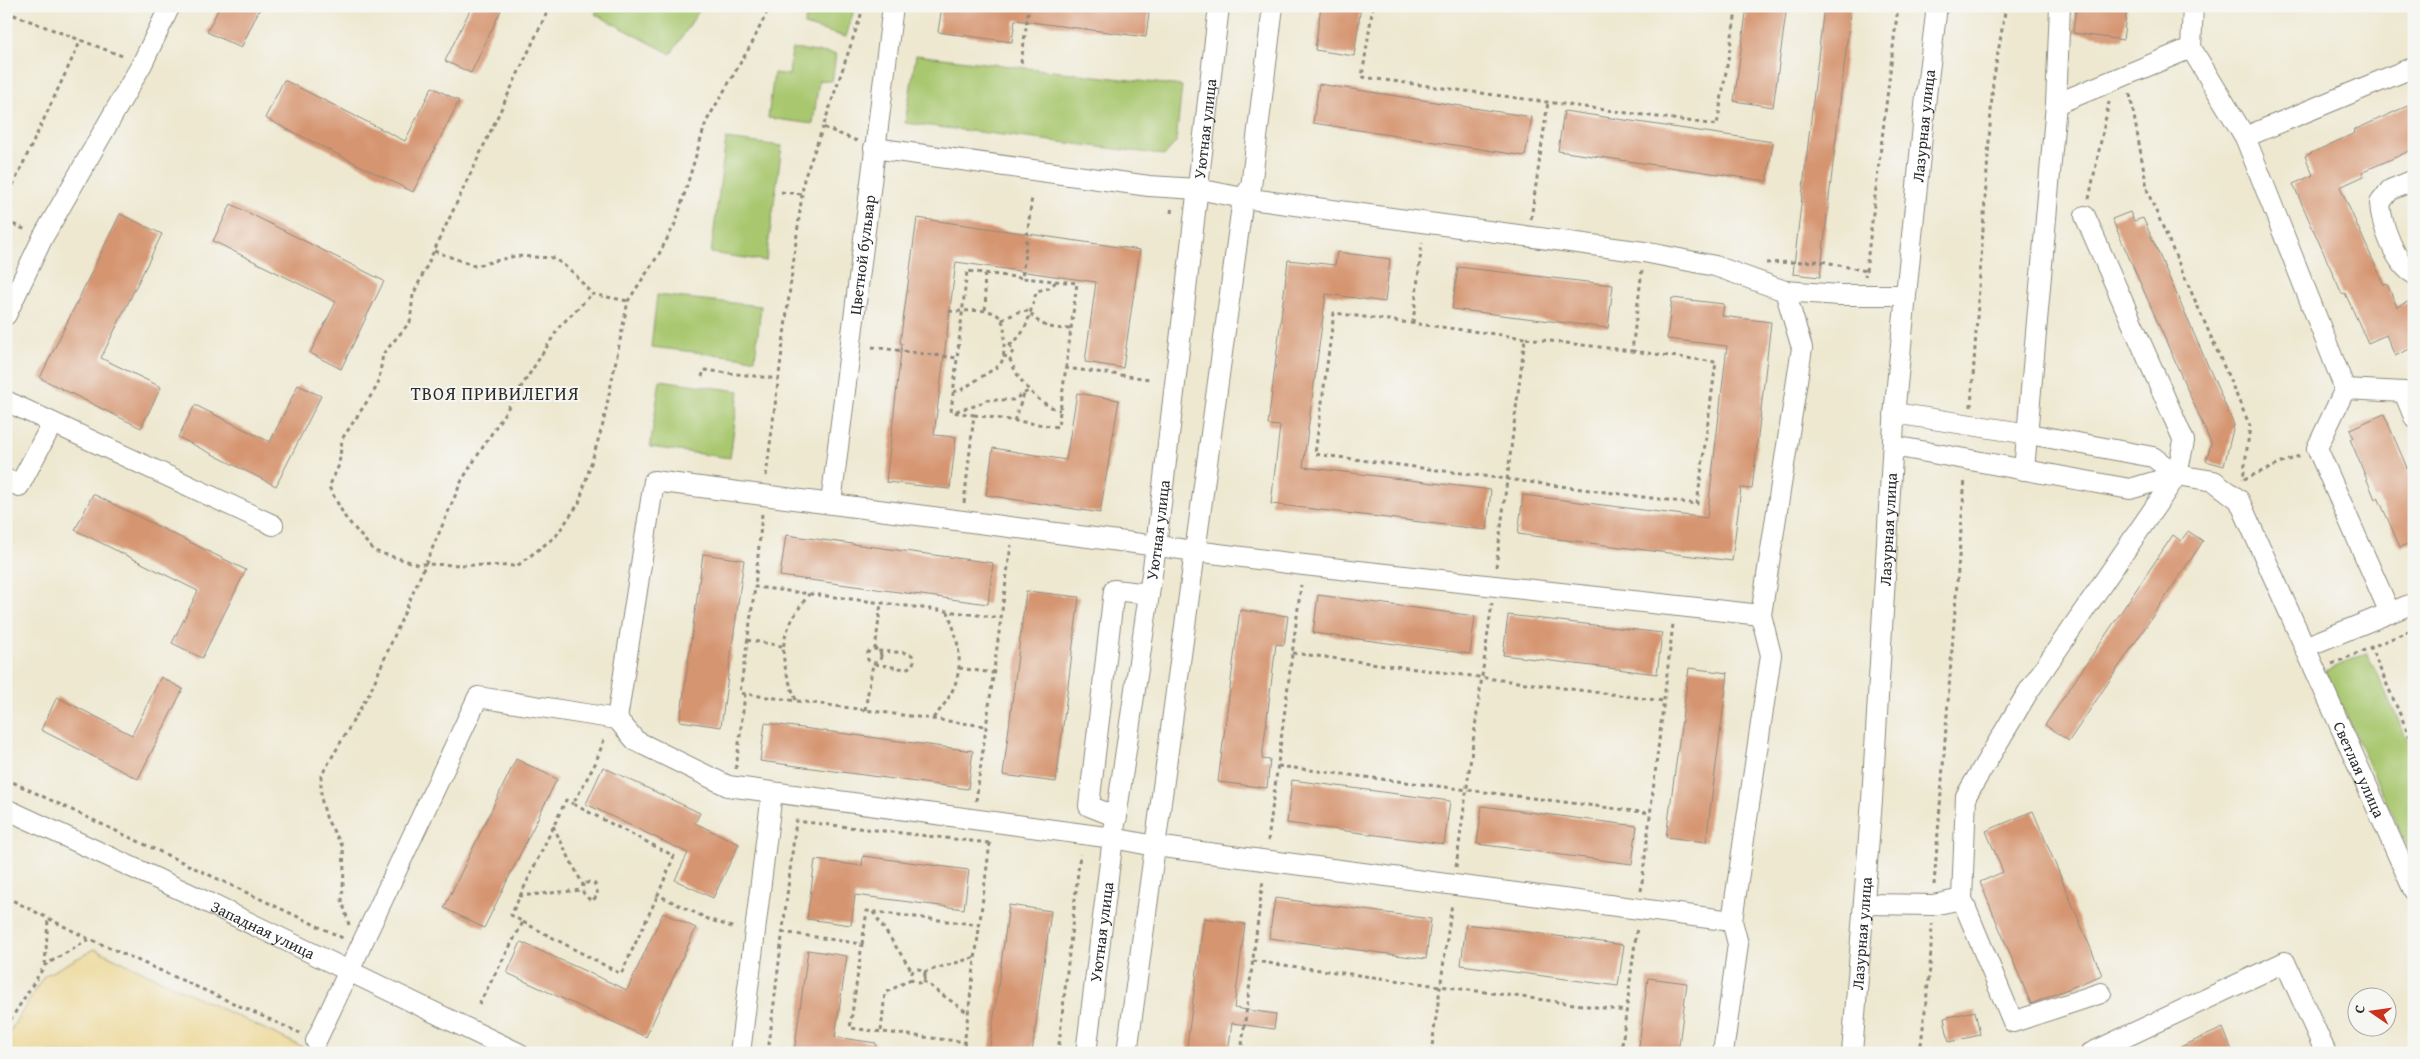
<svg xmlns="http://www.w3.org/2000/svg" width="2420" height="1059" font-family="'Gentium Book Plus',serif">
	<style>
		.green { fill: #a8c76e; stroke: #6a794c }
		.sand { fill: #eeda9e; stroke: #8c8264 }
		.building { fill: #d69571 }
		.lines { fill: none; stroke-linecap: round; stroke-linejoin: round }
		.minor-casing { stroke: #8c8a7e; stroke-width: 22 }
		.path { stroke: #8c8a7e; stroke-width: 3; stroke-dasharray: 4 4; stroke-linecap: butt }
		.minor { stroke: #fff; stroke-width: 20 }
		.labels { text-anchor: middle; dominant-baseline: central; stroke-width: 4; stroke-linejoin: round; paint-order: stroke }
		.street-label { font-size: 16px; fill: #2b2b2b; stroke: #f6f6f2 }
		.neighbourhood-label { font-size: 18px; letter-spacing: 1px; fill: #2b2b2b; stroke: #f6f6f2 }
	</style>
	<rect width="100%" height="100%" fill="#f6f6f2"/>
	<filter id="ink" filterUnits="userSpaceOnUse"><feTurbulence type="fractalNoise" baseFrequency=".02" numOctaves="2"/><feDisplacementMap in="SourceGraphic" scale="10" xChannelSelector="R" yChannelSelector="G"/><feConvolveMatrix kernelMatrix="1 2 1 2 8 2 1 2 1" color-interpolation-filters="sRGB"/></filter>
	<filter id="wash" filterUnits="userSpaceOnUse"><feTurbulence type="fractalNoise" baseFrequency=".0096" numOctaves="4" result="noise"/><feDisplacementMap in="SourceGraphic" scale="20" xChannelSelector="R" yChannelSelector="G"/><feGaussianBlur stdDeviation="1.12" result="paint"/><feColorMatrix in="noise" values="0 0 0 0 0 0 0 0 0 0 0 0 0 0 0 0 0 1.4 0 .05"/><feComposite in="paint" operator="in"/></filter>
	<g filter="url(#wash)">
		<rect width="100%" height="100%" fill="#eee8d0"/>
		<g class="green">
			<polygon points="600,6 702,6 671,54 595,14"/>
			<polygon points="809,6 855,6 846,37 804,25"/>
			<polygon points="792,49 836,54 832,81 819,80 813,124 768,118 774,73 789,75"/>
			<polygon points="916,55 1182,86 1176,142 1165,155 905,123"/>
			<polygon points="726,139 782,146 766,261 711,253"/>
			<polygon points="657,295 761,306 755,359 651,347"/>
			<polygon points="660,380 739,391 730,458 650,447"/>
			<polygon points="2367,653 2414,754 2414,862 2326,671"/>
		</g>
		<polygon class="sand" points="95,949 315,1053 6,1053 6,1038 44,976"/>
		<g id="blocks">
			<g class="building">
				<polygon points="220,6 261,6 241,48 207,32"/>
				<polygon points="472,6 503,6 471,73 445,61"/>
				<polygon points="942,6 1150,6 1146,37 1015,20 1012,42 938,32"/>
				<polygon points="1321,6 1361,6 1354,56 1315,50"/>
				<polygon points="1747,6 1787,6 1773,107 1734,101"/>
				<polygon points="1824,6 1851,6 1820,277 1793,274"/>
				<polygon points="2076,6 2127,6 2123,40 2073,33"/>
				<polygon points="284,80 405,141 432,87 459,101 413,192 265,118"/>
				<polygon points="1319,84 1532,117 1525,156 1313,123"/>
				<polygon points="2414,103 2414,149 2362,172 2364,176 2340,187 2384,285 2387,284 2397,307 2414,299 2414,347 2395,356 2386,335 2368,343 2345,293 2342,294 2293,184 2313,175 2305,156 2355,133 2354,130"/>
				<polygon points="1564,111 1773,142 1767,181 1558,151"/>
				<polygon points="231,204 384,281 341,369 310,353 336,302 213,241"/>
				<polygon points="2130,212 2134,221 2143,218 2234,425 2224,466 2206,461 2211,443 2112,219"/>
				<polygon points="120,214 162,234 101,358 161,387 141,428 40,378"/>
				<polygon points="917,218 1140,250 1123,368 1085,362 1096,282 956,262 934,435 956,437 950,489 886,482 902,343 900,343"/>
				<polygon points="1337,252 1390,259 1385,302 1326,294 1303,467 1491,490 1487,530 1271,504 1280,426 1268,425 1288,260 1335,265"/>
				<polygon points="1458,267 1613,285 1608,328 1452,309"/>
				<polygon points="1672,298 1724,304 1722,316 1771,322 1752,489 1741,488 1732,561 1518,534 1523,495 1707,518 1727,346 1667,339"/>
				<polygon points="298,385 321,396 276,486 178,437 195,405 270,442"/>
				<polygon points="1077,393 1119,400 1100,513 986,495 993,448 1066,460"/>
				<polygon points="2384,414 2414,484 2414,541 2400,547 2378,497 2375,499 2350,439 2353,437 2350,429"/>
				<polygon points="93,494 246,570 202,658 172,643 198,591 75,530"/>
				<polygon points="2188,531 2203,541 2069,741 2045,725 2173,535 2181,541"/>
				<polygon points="786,535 993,563 988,604 780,576"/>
				<polygon points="703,554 744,560 721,727 680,721"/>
				<polygon points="1026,591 1079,597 1056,782 1003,775"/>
				<polygon points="1318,595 1475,616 1470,654 1313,633"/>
				<polygon points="1240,610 1288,616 1284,645 1276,644 1262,759 1270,760 1267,788 1218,782"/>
				<polygon points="1508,615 1662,633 1657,674 1503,655"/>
				<polygon points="1689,668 1728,673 1706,842 1666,837"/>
				<polygon points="161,677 183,689 138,779 41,730 57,697 132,735"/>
				<polygon points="765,723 973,751 968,789 760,761"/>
				<polygon points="516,759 557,779 484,928 444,908"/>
				<polygon points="603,767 700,813 695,823 739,844 713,898 675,880 688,853 586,804"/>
				<polygon points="1292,780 1450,801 1444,844 1287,823"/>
				<polygon points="1482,806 1637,826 1632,864 1477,844"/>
				<polygon points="2033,811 2102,975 2031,1004 1980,882 2003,872 1986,831"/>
				<polygon points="863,856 969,870 964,909 855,895 851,925 807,919 815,860 862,866"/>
				<polygon points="1275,898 1431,919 1426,959 1269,938"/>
				<polygon points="1009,905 1051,911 1032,1053 989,1053"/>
				<polygon points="663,913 696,928 646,1037 507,973 521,942 627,990"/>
				<polygon points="1204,918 1245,924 1234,1008 1276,1014 1274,1029 1232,1023 1228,1053 1186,1053"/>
				<polygon points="1466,924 1624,945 1618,986 1461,965"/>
				<polygon points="808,950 847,956 835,1037 876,1043 875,1053 794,1053"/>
				<polygon points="1648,978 1687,983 1678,1053 1638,1053"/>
				<polygon points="1975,1011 1980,1035 1949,1042 1944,1018"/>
				<polygon points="2223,1028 2233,1053 2167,1053"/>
			</g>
		</g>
	</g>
	<g filter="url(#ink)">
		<use href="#blocks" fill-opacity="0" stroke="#8c8a7e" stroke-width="1"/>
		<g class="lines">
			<g class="minor-casing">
				<g id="minor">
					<polyline points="2191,48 2193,6"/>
					<polyline points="2056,104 2191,48 2245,137 2345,389 2317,448 2390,613"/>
					<polyline points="2245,137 2414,67"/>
					<polyline points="874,148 1149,186 1198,189 1243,198 1644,252 1715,266 1785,291 1802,348 1761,615 1771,655 1732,921 1738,944 1723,1053"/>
					<path d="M2414,180L2390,190L2380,203C2381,223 2395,264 2414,274"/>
					<polyline points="1785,291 1839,295 1905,295"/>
					<polyline points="6,315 43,237 142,64 170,6"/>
					<polyline points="2345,389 2404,392 2414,417"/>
					<polyline points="6,401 273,525"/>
					<polyline points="1893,446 2130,489 2177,475 2153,457 2029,434 1894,413"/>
					<polyline points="2024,470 2056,104 2060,6"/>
					<path id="s1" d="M2177,475L2214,481L2239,500L2414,891"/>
					<polyline points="6,479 19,486 52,424"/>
					<path id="s2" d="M831,503L893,6"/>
					<polyline points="2305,647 2414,603"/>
					<polyline points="617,719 654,481 1304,565 1761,615"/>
					<path id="s3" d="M6,809L192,895L518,1053"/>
					<polyline points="1117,817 1089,806 1114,590 1149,594"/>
					<polyline points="1962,899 1966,796 2028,692 2177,475 2184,441 2085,216"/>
					<polyline points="1865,904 1933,905 1962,899 2013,1022 2101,993"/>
					<polyline points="316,1041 478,697 617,719 636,741 728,786 1113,838 1155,846 1732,921"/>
					<polyline points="740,1053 772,793"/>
					<path id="s4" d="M1086,1053L1113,838L1156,547L1219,6"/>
					<polyline points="1127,1053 1243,198 1251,187 1273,6"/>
					<path id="s5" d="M1852,1053L1872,800L1895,405L1926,96L1937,6"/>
					<polyline points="2091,1053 2285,962 2326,1053"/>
				</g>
			</g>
			<g class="path">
				<polyline points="550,6 413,295 410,322 383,354 378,385 342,439 339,465 329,487 345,517 374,551 417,564 517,566 556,536 579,503 603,424 628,301 659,254 676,222 706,122 752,43 770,6"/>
				<polyline points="1373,6 1362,77 1717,125 1737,6"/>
				<polyline points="6,12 125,57"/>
				<polyline points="1021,63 1029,6"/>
				<polyline points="2130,94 2148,193 2250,426 2243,479"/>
				<polyline points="857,141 823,127 864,6"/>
				<polyline points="781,192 802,194"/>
				<polyline points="2089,199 2109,102"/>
				<polyline points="6,200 81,40"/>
				<polyline points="1171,213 1172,206"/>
				<polyline points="1531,219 1548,102"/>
				<polyline points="6,221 26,230"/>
				<polyline points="434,251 475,266 515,256 554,258 574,273 592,294 628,301"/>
				<polyline points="1766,263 1821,261 1866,271 1865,276"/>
				<polyline points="1866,271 1898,6"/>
				<path d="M985,274C983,286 987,297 985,310"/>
				<path d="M949,311C972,313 1008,300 1004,338C1004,347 1005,357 1000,365L961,390L953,392"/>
				<path d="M1002,320L1018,312L1029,311C1041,328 1051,328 1070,329"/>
				<polyline points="1413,323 1422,242"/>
				<polyline points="1525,338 1334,313 1315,454 1697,504 1716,362 1632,351"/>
				<path d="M1009,345C1029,334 1029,311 1037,291L1049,288L1057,281"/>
				<polyline points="1009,345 1014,350 1009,357"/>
				<polyline points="872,347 957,358"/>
				<path d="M1003,356L1009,357C1017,379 1037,405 1060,410"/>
				<polyline points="1065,368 1151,379"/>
				<polyline points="702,377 704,370 779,379"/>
				<polyline points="1971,407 1993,82 2006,6"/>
				<polyline points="956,411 978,405 986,400 1013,400 1030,390"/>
				<polyline points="974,415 1058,427 1077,283 1022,278"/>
				<polyline points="1014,421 1024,394"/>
				<polyline points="766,476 804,179 823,127"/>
				<polyline points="2244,479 2301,455"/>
				<polyline points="964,503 974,415 951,412 967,271 1022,278 1032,196"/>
				<polyline points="762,514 755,587 1001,618"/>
				<polyline points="1496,567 1525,338 1632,351 1642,270"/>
				<polyline points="747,640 782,646"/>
				<polyline points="2370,646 2414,746"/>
				<circle cx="874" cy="656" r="7"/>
				<polyline points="875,650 881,603"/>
				<polyline points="1293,653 1664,701"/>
				<polyline points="875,664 905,669 912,666 914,661 912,655 908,653 878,651"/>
				<polyline points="2332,664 2414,629"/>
				<polyline points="959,668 993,673"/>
				<polyline points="745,694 740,693 755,587"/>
				<path d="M796,700C777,652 778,636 809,594"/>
				<polyline points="865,710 873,664"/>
				<path d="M933,718C966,682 964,655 948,612"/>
				<polyline points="604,740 595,764 573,804 674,856 658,895 708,919 735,928"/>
				<polyline points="1278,766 1650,813"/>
				<polyline points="736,769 745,694 985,726"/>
				<polyline points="6,779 345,939"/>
				<polyline points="976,801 1011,545"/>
				<path d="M553,826L583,885C581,893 585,896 592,901L598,895L595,884L589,882L583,885"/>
				<polyline points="1268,841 1301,585"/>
				<polyline points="1456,867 1492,603"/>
				<polyline points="1934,885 1965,478"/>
				<polyline points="1641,891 1673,624"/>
				<polyline points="519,896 582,890"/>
				<polyline points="6,897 89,939"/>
				<polyline points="873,912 912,971"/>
				<polyline points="523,922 621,974 658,895"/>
				<polyline points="349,925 342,900 344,872 343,847 327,820 321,798 321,776 370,692 462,480 560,326 592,294"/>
				<polyline points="782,932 862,944 850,1028 965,1042"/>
				<polyline points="862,944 867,911 980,925"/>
				<polyline points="1253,961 1626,1011"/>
				<polyline points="45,965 48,919"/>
				<circle cx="918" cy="976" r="7"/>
				<polyline points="924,972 976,957"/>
				<polyline points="923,981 968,1013"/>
				<polyline points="479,1004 523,922 511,915 566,800 573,804"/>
				<polyline points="6,1027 45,965 90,939 300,1033"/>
				<polyline points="881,1031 885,993 911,979"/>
				<polyline points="768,1053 796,821 989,843"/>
				<polyline points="963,1053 990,843"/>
				<polyline points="1058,1053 1080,854"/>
				<polyline points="1241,1053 1263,880"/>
				<polyline points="1431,1053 1452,903"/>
				<polyline points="1621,1053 1637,927"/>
				<polyline points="1920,1053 1930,968 1932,924"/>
			</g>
			<use href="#minor" class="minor"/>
		</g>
	</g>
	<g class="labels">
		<g class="street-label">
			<text stroke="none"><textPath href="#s5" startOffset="930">Лазурная улица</textPath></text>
			<text stroke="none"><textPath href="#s4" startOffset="932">Уютная улица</textPath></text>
			<text stroke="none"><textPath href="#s2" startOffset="250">Цветной бульвар</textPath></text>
			<text stroke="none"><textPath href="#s5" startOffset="525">Лазурная улица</textPath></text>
			<text stroke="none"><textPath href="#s4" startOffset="528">Уютная улица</textPath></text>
			<text stroke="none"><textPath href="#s1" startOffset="364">Светлая улица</textPath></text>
			<text stroke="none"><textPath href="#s3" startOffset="284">Западная улица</textPath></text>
			<text stroke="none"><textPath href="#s4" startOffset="122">Уютная улица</textPath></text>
			<text stroke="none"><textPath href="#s5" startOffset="120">Лазурная улица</textPath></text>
		</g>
		<g class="neighbourhood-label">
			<text x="495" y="393">ТВОЯ ПРИВИЛЕГИЯ</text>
		</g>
	</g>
	<rect width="2420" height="1059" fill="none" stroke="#f6f6f2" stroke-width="25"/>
	<g transform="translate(2372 1012) rotate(283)"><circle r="24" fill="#f6f6f2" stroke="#a5a5a2"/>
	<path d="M0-4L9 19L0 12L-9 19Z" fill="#c8321e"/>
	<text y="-8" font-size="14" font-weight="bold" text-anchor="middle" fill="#2b2b2b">С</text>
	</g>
</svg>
